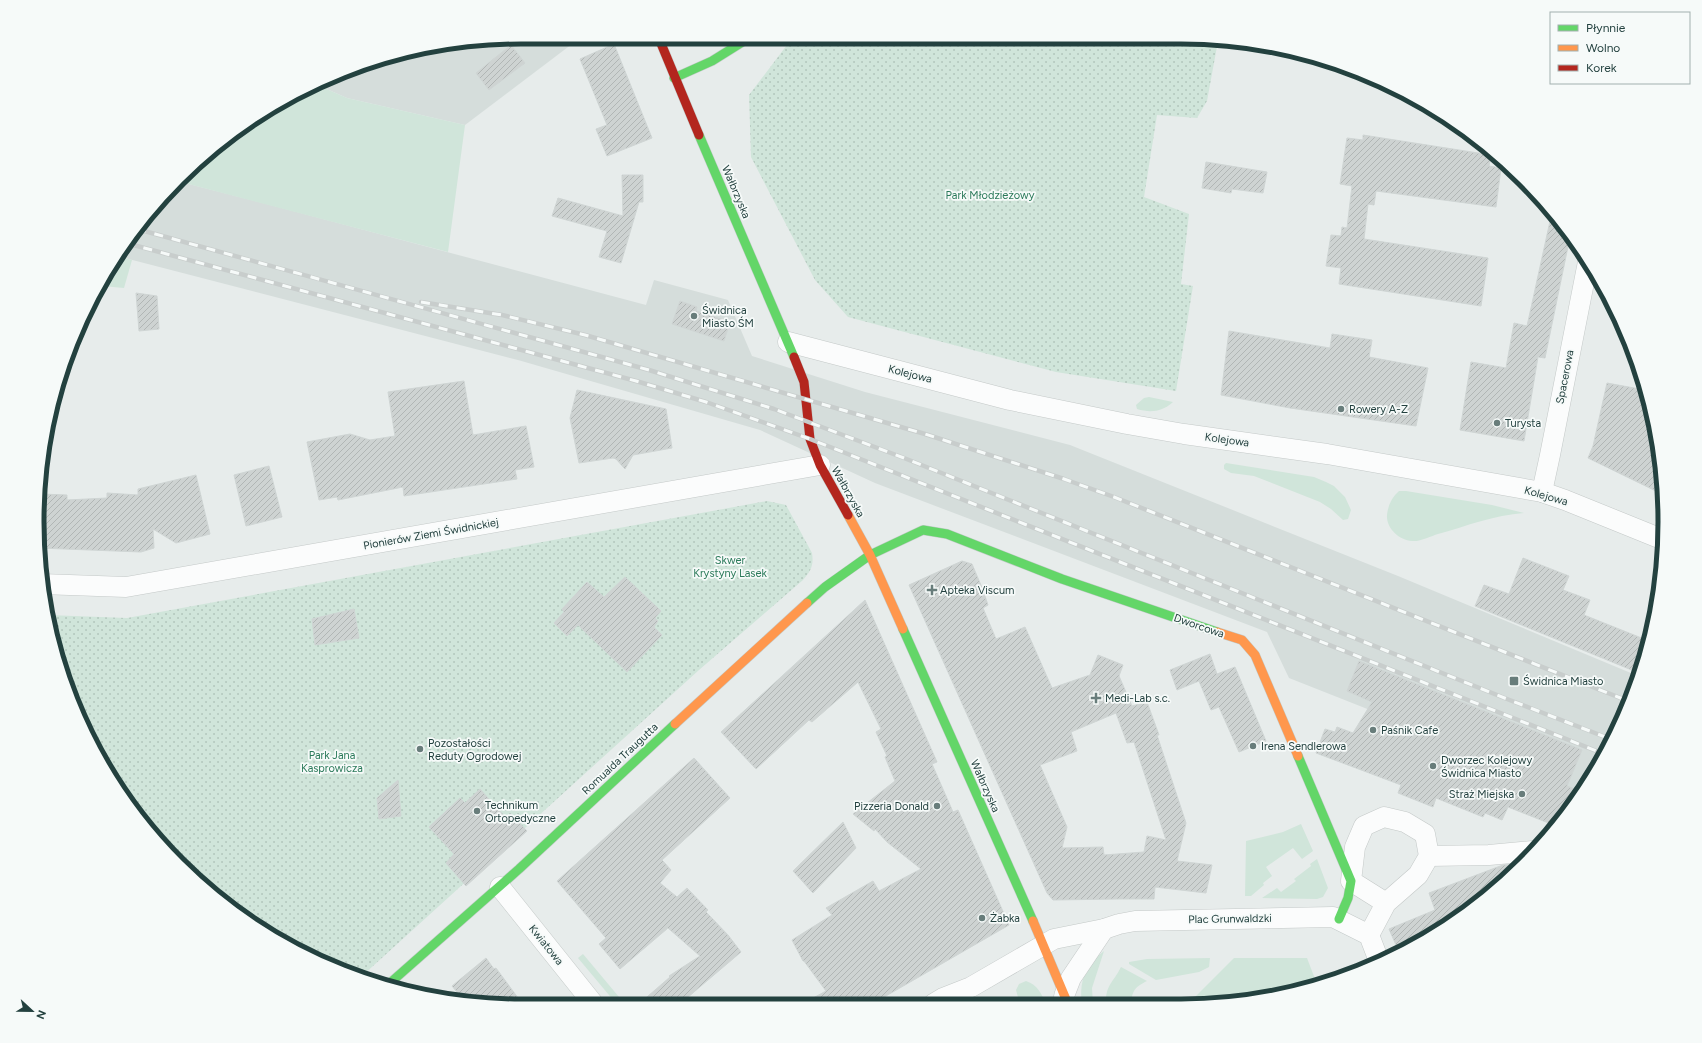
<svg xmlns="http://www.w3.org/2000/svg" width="1702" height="1043" font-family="Figtree,sans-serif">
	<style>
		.built { fill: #d5dddb }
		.grass { fill: #d0e5da }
		.park { fill: url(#park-dots) }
		.building { fill: url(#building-hatch); stroke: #cfd5d4; fill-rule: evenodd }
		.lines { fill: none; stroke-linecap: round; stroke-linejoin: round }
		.street-casing { stroke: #c4c9c8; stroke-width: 21 }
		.fast-casing { stroke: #c2cac8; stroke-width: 10 }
		.slow-casing { stroke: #c2cac8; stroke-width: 10 }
		.jam-casing { stroke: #c2cac8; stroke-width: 10 }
		.street { stroke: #fbfcfc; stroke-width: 20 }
		.fast { stroke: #63d668; stroke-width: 9 }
		.slow { stroke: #ff974d; stroke-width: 9 }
		.jam { stroke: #b3261e; stroke-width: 9 }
		.rail-casing { stroke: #c8cdcc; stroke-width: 4.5 }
		.rail { stroke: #f6faf9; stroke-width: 3; stroke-dasharray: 9; stroke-linecap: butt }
		.poi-dot { fill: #687d7b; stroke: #f6faf9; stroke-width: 1.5 }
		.labels { text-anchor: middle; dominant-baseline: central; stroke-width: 3.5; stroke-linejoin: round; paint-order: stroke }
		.street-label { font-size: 11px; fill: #23413f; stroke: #f6faf9 }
		.park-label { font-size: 11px; fill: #2b7a5a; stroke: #f6faf9 }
		.poi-label { font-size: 11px; fill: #23413f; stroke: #f6faf9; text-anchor: start }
		.rim { fill: none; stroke: #23413f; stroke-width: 5 }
	</style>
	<defs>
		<pattern id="park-dots" width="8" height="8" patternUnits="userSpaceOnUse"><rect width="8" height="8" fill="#d0e5da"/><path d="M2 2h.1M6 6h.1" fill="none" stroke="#b2c6bc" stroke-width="1.8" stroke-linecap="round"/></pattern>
		<pattern id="building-hatch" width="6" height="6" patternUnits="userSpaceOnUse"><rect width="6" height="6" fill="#ced3d2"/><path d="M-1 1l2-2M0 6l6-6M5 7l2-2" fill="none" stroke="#b1b6b5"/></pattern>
	</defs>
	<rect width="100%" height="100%" fill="#e7eceb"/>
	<g class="built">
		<polygon points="458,41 576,41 465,125 347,98 315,84 366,63"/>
		<polygon points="177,181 263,203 646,305 654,280 728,300 752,356 865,392 1070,445 1398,576 1638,676 1615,736 1580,793 1289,678 1267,632 875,483 760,430 518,360 117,256"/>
	</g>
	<g class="grass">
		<polygon points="315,84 347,98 465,125 448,252 177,181 227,137 307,87"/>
		<polygon points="117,256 132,260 124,288 102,286"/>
		<path d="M1149,397L1173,402C1162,412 1150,413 1137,409L1136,405L1144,398Z"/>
		<polygon points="1226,463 1314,477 1326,482 1334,486 1345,497 1351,510 1348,519 1343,520 1331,509 1320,502 1254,476 1231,473 1224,469 1224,465"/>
		<path d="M1399,491H1406L1492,505L1524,513C1494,515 1467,526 1438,534C1431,536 1420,542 1412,541C1399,540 1386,528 1387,515C1388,505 1392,497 1399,491Z"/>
		<polygon points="1301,824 1313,851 1302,859 1293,848 1266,867 1272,876 1263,883 1264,885 1251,896 1245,896 1246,841 1283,832"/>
		<polygon points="1317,859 1328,888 1323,897 1317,899 1262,898 1277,888 1281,892 1296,881 1294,879 1311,866 1310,864"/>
		<path d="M1104,951L1092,988L1093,1004H1083C1079,995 1082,976 1088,967C1092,961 1098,956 1104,951Z"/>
		<polygon points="583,954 619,997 614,1001 578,958"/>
		<polygon points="1210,958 1209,967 1199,972 1156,980 1129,964 1129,962 1147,959"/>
		<polygon points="1234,958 1307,958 1315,979 1312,985 1212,1005 1192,1005 1195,997"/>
		<path d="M1121,967L1147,981C1135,987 1132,990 1131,1005H1106C1105,985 1113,983 1121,967Z"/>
		<path d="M1026,981C1038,985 1041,993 1046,1004H1040L1036,997L1019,1001L1016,990L1019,984Z"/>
	</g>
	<g class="park">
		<polygon points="790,41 1218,41 1207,101 1197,118 1157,115 1144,197 1189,214 1181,284 1193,286 1176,391 1056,372 848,317 815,280 751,157 749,95"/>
		<path d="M767,501L786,505L812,553C814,565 811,571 803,580L699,670L362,976L336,969L227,906L179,864L119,791L63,677L48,615L127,618Z"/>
	</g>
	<g class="building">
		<polygon points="614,44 652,138 607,156 596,129 607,125 580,59"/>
		<polygon points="511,45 525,63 489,90 476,73"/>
		<polygon points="1363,135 1491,155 1489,166 1501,168 1496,207 1376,191 1374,205 1368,204 1364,239 1488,258 1481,306 1339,284 1341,268 1326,266 1331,235 1341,236 1342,227 1347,228 1352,186 1340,184 1347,138 1363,140"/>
		<polygon points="1206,162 1267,172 1263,193 1232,189 1231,193 1202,188"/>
		<polygon points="622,175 643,175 643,202 639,202 621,263 599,257 607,231 552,216 558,198 623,216"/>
		<polygon points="1552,212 1570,237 1545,358 1538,357 1524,441 1460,430 1471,362 1506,368 1514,323 1527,326"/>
		<polygon points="136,293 157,296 159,329 139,331"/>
		<polygon points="680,301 697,307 696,311 730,322 724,341 672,324"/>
		<polygon points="1229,331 1330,348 1332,334 1372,340 1369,357 1428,368 1416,426 1290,408 1221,395"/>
		<polygon points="464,381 473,435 526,426 534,467 515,470 517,479 404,496 403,487 338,500 337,497 319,500 307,442 350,434 370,440 395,436 388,392"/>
		<polygon points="1607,383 1645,390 1661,458 1662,494 1588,458 1593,446"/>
		<polygon points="577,390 666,409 672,448 633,455 625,469 616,459 613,458 579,463 570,418"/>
		<polygon points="269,466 282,517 246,526 234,475"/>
		<polygon points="196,475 210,534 176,543 153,529 154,548 141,552 39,548 37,521 40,494 67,495 67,500 107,498 107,493 138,495 138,489"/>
		<polygon points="1523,558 1569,576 1563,590 1590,600 1584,615 1649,641 1639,673 1475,606 1484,585 1509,594"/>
		<path d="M962,561L972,564L983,590L988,605L983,608L996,639L1025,627L1052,688L1090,675L1098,655L1123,665L1119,676L1132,706L1147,702L1159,735H1157L1186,823L1177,861L1212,865L1206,893L1155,887L1154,899H1118L1053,900L1047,893L909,585ZM1116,713L1127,743L1134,742L1166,840L1147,836L1144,852L1104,855L1103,847L1062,848L1067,827L1040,765L1077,751L1071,732Z"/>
		<polygon points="625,577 661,611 655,618 658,621 654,627 662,635 627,672 578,625 567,636 554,623 564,612 562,609 587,582 604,597"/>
		<polygon points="865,600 937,762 932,764 953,812 958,810 1009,925 872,1004 804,1003 826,991 804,961 803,961 792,940 832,915 826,908 873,881 879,891 921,869 887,842 875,829 874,831 853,814 895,781 885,757 887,756 876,732 881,729 858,682 812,722 809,720 756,769 721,732"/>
		<polygon points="354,609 359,638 315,645 312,619"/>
		<polygon points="1210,654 1217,674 1235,667 1266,741 1239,752 1219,707 1211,710 1199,681 1177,690 1170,670"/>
		<polygon points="1359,661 1582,750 1567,786 1580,791 1565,816 1556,826 1508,807 1502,820 1485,813 1483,817 1436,798 1433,807 1398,793 1401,785 1316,753 1325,729 1335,732 1337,727 1353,733 1372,702 1347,691"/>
		<polygon points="694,758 730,798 662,860 671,870 660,883 677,897 687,888 708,910 706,912 728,935 741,952 681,1003 640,1003 670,977 669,976 700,956 668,928 620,969 599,944 606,938 557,881"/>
		<polygon points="398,780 401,816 379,819 377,798"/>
		<polygon points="480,789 506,818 511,814 527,831 466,886 446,863 454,854 429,827 460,798 465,803"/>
		<polygon points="843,822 856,848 813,893 793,871"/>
		<polygon points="1521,864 1500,886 1423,941 1399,952 1389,929 1435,910 1429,893 1503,865"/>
		<polygon points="486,958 494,969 496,968 521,1002 465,1002 452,986"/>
	</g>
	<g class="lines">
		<g class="street-casing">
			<g id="street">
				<polyline points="788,342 1010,400 1127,424 1184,434 1327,454 1542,492 1565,500 1664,540"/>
				<polyline points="1542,492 1550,455 1588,262"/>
				<polyline points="41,584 126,587 820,465"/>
				<polyline points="1429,856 1489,855 1533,851"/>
				<polyline points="500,887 592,1002"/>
				<polyline points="1369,935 1386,903 1418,875 1429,856 1425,834 1405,822 1384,817 1364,826 1355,847 1351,881 1386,903"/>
				<polyline points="1064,996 1071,978 1104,929"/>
				<polyline points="933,1004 943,998 971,987 1054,939 1104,929 1119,924 1135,921 1333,917 1369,935 1379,961"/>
			</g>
		</g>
		<g class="fast-casing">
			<g id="fast">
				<polyline points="674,78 712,61 744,41"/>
				<polyline points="699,135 794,357"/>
				<polyline points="807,603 825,587 870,555 923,530 947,534 1062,579 1217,632"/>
				<polyline points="903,629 1033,921"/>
				<polyline points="1298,756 1351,881 1348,898 1339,919"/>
				<polyline points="390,983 519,869 675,724"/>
			</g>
		</g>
		<g class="slow-casing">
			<g id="slow">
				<polyline points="848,515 870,555 903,629"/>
				<polyline points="1217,632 1242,640 1255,655 1298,756"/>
				<polyline points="675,724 807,603"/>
				<polyline points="1033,921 1068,1004"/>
			</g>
		</g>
		<g class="jam-casing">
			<g id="jam">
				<polyline points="660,41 699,135"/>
				<polyline points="794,357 804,382 810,439 820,465 848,515"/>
			</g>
		</g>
		<use href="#street" class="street"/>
		<use href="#fast" class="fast"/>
		<use href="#slow" class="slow"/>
		<use href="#jam" class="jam"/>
		<g class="rail-casing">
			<g id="rail">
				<polyline points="137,229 649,370 774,409 904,458 1507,699 1613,740"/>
				<polyline points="126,243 636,381 706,402 810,439 1604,754"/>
				<polyline points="421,302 502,315 585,335 925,434 1064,479 1114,497 1628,701"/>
			</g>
		</g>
		<use href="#rail" class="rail"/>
	</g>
	<g class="poi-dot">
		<circle cx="694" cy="316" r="4"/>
		<circle cx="1341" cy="409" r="4"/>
		<circle cx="1497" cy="423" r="4"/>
		<path d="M930 584h4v4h4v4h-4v4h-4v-4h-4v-4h4z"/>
		<rect x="1509" y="676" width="10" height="10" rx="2"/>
		<path d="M1094 692h4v4h4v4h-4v4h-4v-4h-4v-4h4z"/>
		<circle cx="1373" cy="730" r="4"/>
		<circle cx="1253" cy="746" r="4"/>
		<circle cx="420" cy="749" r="4"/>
		<circle cx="1433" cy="766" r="4"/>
		<circle cx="1522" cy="794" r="4"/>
		<circle cx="937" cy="806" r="4"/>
		<circle cx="477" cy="811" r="4"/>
		<circle cx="982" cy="918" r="4"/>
	</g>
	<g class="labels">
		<g class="street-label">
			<text transform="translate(736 192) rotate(67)">Wałbrzyska</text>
			<text transform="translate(910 374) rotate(14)">Kolejowa</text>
			<text transform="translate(1565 377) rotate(-79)">Spacerowa</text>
			<text transform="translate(1227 440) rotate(8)">Kolejowa</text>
			<text transform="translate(848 492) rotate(61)">Wałbrzyska</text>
			<text transform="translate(1546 496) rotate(16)">Kolejowa</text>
			<text transform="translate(431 534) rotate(-10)">Pionierów Ziemi Świdnickiej</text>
			<text transform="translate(1199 626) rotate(19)">Dworcowa</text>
			<text transform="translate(620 759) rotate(-43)">Romualda Traugutta</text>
			<text transform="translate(985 786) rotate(66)">Wałbrzyska</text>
			<text transform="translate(1230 919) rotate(-1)">Plac Grunwaldzki</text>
			<text transform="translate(546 945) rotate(51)">Kwiatowa</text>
		</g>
		<g class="park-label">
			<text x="990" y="195">Park Młodzieżowy</text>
			<text x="730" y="560">Skwer<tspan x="730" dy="13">Krystyny Lasek</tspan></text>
			<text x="332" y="755">Park Jana<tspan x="332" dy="13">Kasprowicza</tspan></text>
		</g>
		<g class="poi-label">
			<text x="702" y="310">Świdnica<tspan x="702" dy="13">Miasto ŚM</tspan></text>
			<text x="1349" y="409">Rowery A-Z</text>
			<text x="1505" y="423">Turysta</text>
			<text x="940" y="590">Apteka Viscum</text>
			<text x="1523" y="681">Świdnica Miasto</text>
			<text x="1105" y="698">Medi-Lab s.c.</text>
			<text x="1381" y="730">Paśnik Cafe</text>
			<text x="428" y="743">Pozostałości<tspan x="428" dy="13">Reduty Ogrodowej</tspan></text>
			<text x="1261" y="746">Irena Sendlerowa</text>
			<text x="1441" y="760">Dworzec Kolejowy<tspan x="1441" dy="13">Świdnica Miasto</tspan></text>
			<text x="1514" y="794" text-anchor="end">Straż Miejska</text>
			<text x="485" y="805">Technikum<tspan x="485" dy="13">Ortopedyczne</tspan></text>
			<text x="929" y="806" text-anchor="end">Pizzeria Donald</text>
			<text x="990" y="918">Żabka</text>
		</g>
	</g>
	<path d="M0 0H1702V1043H0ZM521 44H1181A477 477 0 0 1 1658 521V522A477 477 0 0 1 1181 999H521A477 477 0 0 1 44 522V521A477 477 0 0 1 521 44Z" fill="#f6faf9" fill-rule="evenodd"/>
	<path class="rim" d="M521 44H1181A477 477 0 0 1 1658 521V522A477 477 0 0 1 1181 999H521A477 477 0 0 1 44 522V521A477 477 0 0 1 521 44Z"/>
	<rect x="1550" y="12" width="140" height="72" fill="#f6faf9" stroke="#a2b0af"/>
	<rect x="1558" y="25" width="20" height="6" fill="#63d668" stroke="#a2b0af"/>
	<text x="1586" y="32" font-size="12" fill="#23413f">Płynnie</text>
	<rect x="1558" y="45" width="20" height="6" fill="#ff974d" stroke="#a2b0af"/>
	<text x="1586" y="52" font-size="12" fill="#23413f">Wolno</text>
	<rect x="1558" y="65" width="20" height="6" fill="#b3261e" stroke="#a2b0af"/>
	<text x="1586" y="72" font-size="12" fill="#23413f">Korek</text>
	<g transform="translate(32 1011) rotate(112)" stroke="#f6faf9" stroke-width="3" paint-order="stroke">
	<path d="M0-3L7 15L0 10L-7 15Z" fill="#23413f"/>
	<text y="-6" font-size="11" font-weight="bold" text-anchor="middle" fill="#23413f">N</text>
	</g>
</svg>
